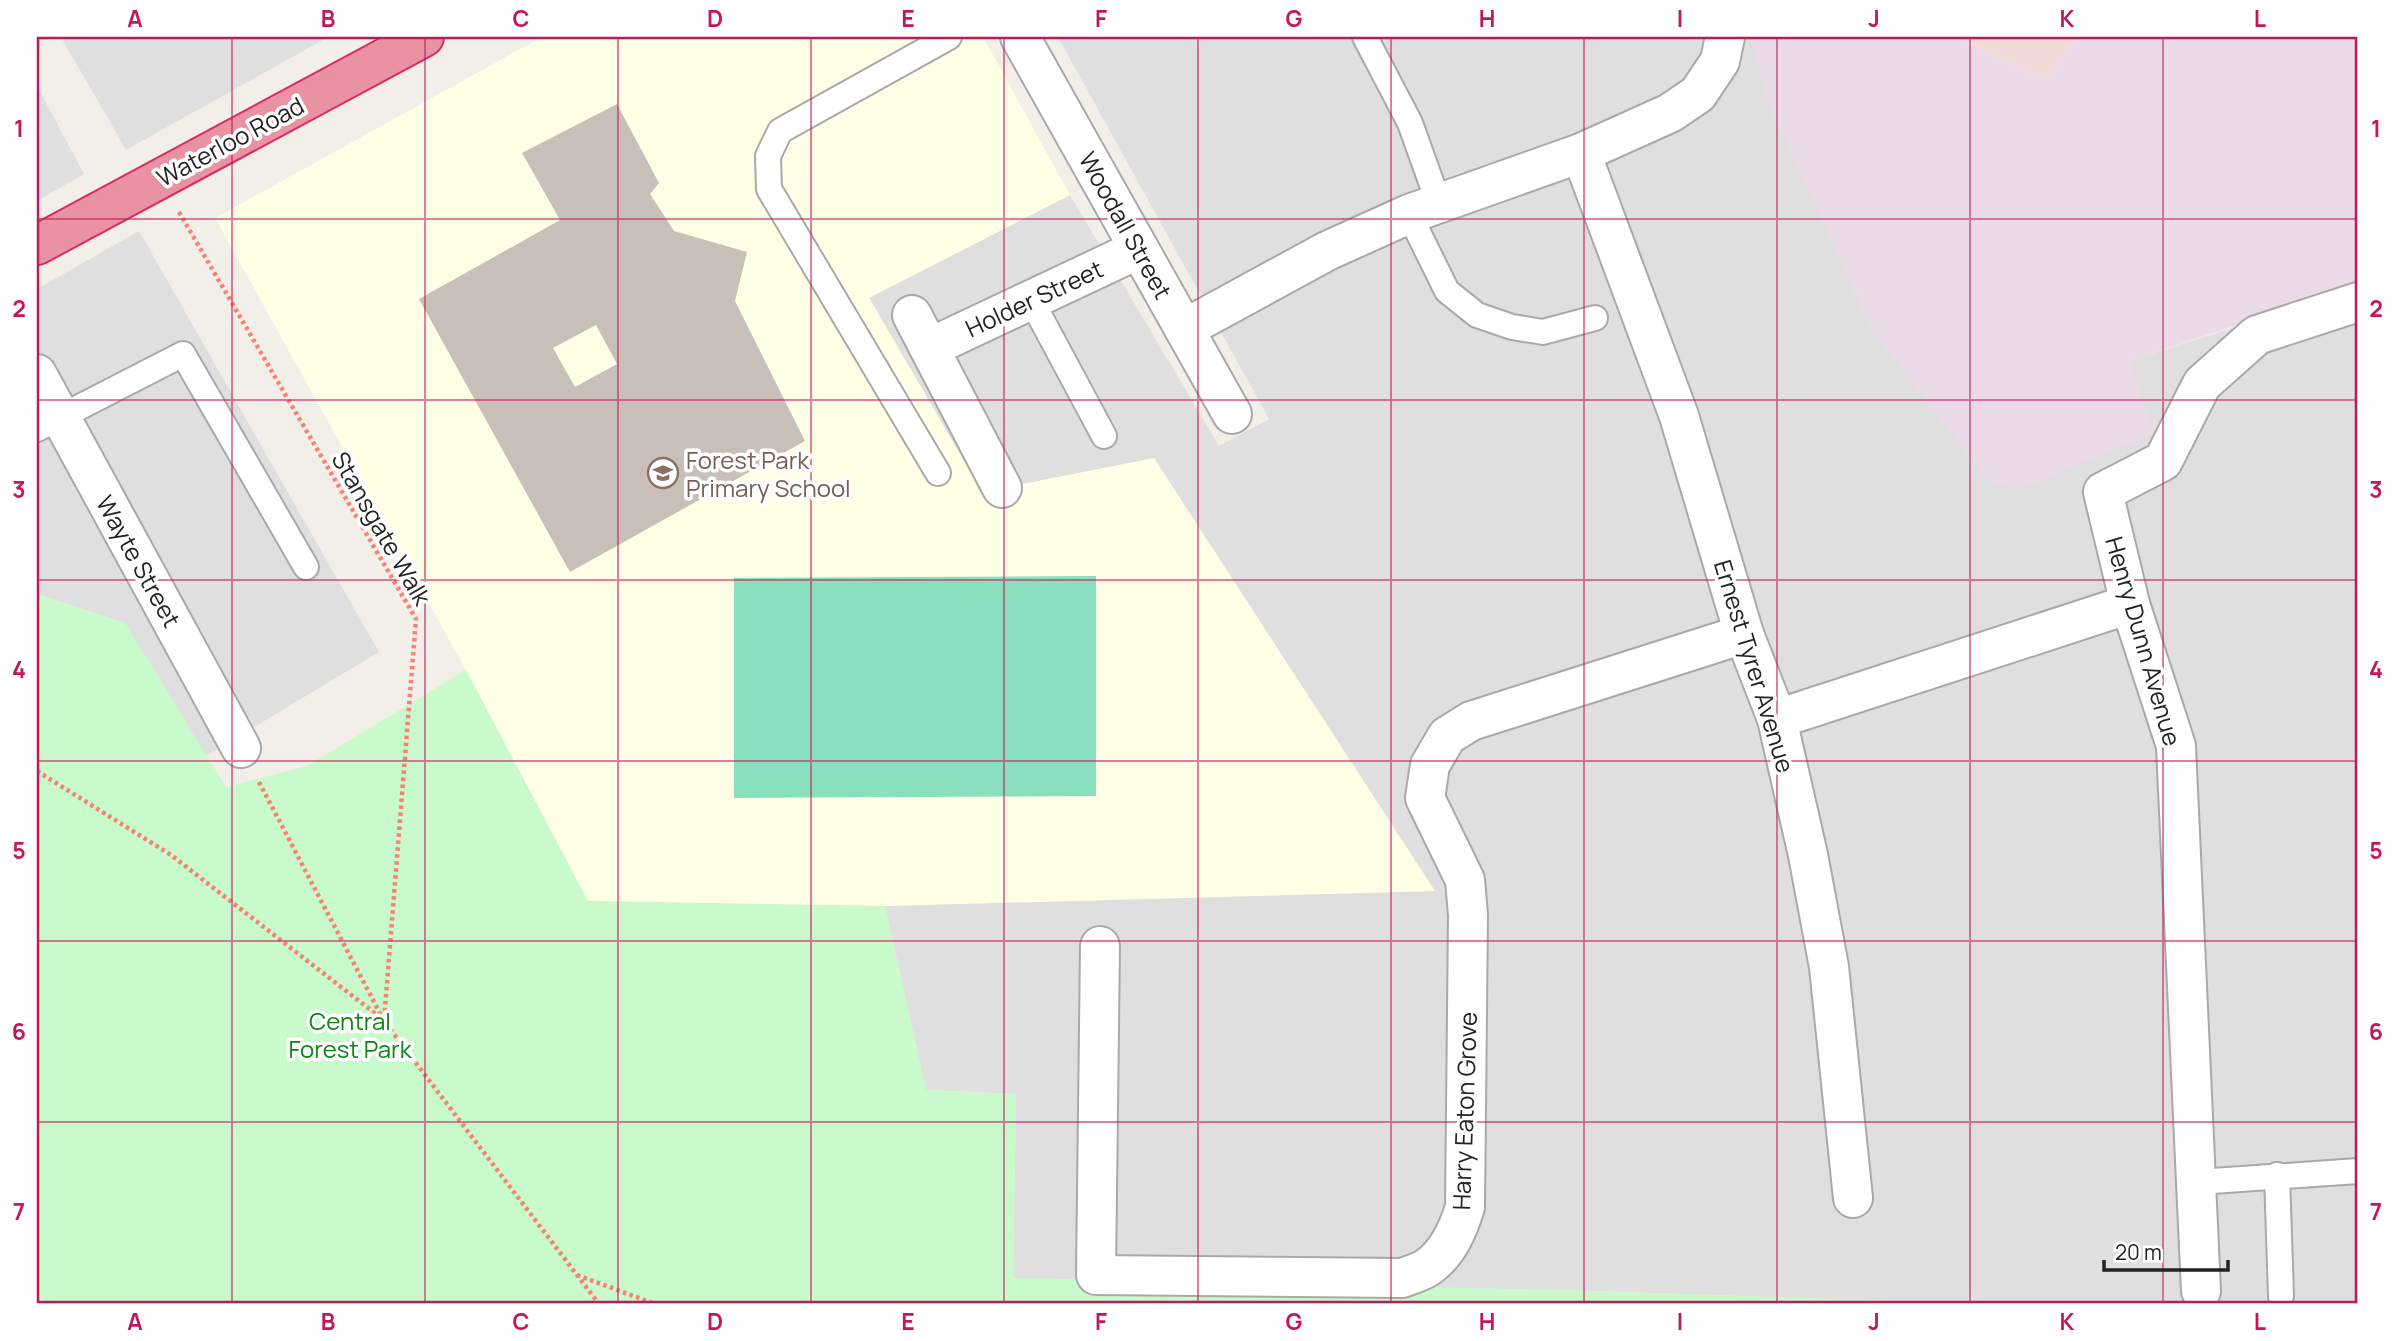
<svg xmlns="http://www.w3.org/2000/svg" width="2395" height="1341" font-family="Manrope,sans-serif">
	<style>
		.residential { fill: #e0dfdf }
		.commercial { fill: #f2dad9 }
		.industrial { fill: #ebdbe8 }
		.education { fill: #ffffe5 }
		.park { fill: #c8facc }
		.pitch { fill: #88e0be }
		.building { fill: #c7bfb8; fill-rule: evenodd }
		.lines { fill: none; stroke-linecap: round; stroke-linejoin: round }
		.lane-casing { stroke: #a9a9a9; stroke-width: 28 }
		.street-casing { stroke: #a9a9a9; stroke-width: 42 }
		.highway-casing { stroke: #dc2a67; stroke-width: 42 }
		.path { stroke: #fa8072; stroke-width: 4.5; stroke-dasharray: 3.5 3.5; stroke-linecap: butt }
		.lane { stroke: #fff; stroke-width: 24 }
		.street { stroke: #fff; stroke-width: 38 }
		.highway { stroke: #e892a2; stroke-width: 38 }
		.grid { fill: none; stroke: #c2185b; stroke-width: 2; stroke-opacity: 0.55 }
		.labels { text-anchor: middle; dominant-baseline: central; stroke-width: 7; stroke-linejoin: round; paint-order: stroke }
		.street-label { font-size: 24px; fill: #222; stroke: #fff }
		.education-label { font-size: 24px; fill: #785e54; stroke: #fff; text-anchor: start }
		.park-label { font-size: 24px; fill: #0c8416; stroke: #fff }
		.neatline { fill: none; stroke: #c2185b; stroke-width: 2.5 }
		.grid-label { font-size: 23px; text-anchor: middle; font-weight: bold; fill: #c2185b }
	</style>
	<rect width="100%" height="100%" fill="#f2efe9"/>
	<g class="residential">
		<polygon points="61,37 328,37 126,150"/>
		<polygon points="1058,37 1752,37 1767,97 1873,331 1903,368 2130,361 2358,287 2358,1304 1988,1304 1590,1291 1013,1278 1016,1094 926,1090 885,906 1434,891 982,492 869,297 1070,195 1219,446 1269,419"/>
		<polygon points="37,86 84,174 37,201"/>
		<polygon points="139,231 379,652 206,756 125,623 37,594 37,289"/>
	</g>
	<polygon class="commercial" points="1954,37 2078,37 2047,79"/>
	<polygon class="industrial" points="1752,37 1954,37 2047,79 2078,37 2358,37 2358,284 2130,361 2154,433 2022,488 1991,484 1873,331 1766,97"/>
	<polygon class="education" points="542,37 983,37 1070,195 869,298 982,492 1154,458 1435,891 885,906 588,901 466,670 215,218"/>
	<polygon class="park" points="37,594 125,623 226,787 307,766 466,670 588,901 885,906 926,1090 1016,1094 1013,1278 1590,1291 1988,1304 37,1304"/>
	<polygon class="pitch" points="1096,576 1096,796 734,798 734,578"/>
	<path class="building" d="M617,104L659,183L650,194L674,231L747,252L735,301L805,441L570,572L419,299L560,220L522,153ZM596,325L617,364L575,387L553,348Z"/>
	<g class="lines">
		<g class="lane-casing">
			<g id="lane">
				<polyline points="1365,37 1410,123 1439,204"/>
				<polyline points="1409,214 1447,291 1477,315 1512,327 1543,332 1595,318"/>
				<polyline points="1030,298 1104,436"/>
				<polyline points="37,429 183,354 306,567"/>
				<polyline points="938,473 769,189 768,156 780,131 949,37"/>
				<polyline points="2277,1175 2281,1296"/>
				<polyline points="2198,1182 2358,1171"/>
			</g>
		</g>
		<g class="street-casing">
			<g id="street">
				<polyline points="1020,37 1232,414"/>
				<polyline points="1581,153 1679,416 1744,634 1777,719 1808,855 1829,967 1853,1198"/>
				<polyline points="912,315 1002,488"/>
				<polyline points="1184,329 1327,251 1409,214 1581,153 1670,113 1698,94 1720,61 1725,37"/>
				<polyline points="929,348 1139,249"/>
				<polyline points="37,374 241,748"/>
				<polyline points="1777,719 2130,604"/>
				<path d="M1100,946L1096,1275L1402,1278C1410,1275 1421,1272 1428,1267C1448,1253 1458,1230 1465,1207L1468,915L1465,880L1425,798L1430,765L1447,736L1471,721L1744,634"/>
				<polyline points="2201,1291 2176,746 2130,604 2103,492 2163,461 2202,384 2257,335 2358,302"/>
			</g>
		</g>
		<g class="highway-casing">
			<polyline id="highway" points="37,245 424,37"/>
		</g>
		<g class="path">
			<polyline points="179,212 416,619 384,1021"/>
			<polyline points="37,771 171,855 381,1018"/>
			<polyline points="259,782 384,1021 599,1304"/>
			<polyline points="577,1275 655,1304"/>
		</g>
		<use href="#lane" class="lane"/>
		<use href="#street" class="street"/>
		<use href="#highway" class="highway"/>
	</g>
	<path class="grid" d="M232,37V1304M425,37V1304M618,37V1304M811,37V1304M1004,37V1304M1198,37V1304M1391,37V1304M1584,37V1304M1777,37V1304M1970,37V1304M2163,37V1304M37,219H2358M37,400H2358M37,580H2358M37,761H2358M37,941H2358M37,1122H2358"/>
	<defs>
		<g id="school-ring" transform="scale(1.575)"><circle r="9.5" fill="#fff" stroke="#8d6e63" stroke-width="1.5"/><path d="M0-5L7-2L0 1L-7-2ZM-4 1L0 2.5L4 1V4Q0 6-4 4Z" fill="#8d6e63"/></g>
	</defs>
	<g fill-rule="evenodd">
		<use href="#school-ring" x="663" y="473"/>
	</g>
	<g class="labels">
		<g class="street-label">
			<text transform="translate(230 141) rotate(-28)">Waterloo Road</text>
			<text transform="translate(1126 225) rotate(61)">Woodall Street</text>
			<text transform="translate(1034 298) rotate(-25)">Holder Street</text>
			<text transform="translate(382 528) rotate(60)">Stansgate Walk</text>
			<text transform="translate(139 561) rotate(61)">Wayte Street</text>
			<text transform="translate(2144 641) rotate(74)">Henry Dunn Avenue</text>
			<text transform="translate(1755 666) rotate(73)">Ernest Tyrer Avenue</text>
			<text transform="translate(1464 1111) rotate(-88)">Harry Eaton Grove</text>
		</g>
		<g class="education-label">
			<text x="686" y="459">Forest Park<tspan x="686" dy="28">Primary School</tspan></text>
		</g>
		<g class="park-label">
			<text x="350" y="1020">Central<tspan x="350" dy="28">Forest Park</tspan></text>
		</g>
	</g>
	<rect width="2395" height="1341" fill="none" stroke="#ffffff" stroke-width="77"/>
	<path d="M2104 1260v10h124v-10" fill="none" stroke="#222222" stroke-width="3.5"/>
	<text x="2115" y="1260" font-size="21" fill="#222222" stroke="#ffffff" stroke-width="5" paint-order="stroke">20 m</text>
	<rect x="38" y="38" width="2318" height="1264" class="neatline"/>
	<g class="grid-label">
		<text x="135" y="27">A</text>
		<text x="328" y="27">B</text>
		<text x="521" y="27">C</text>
		<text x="715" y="27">D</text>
		<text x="908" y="27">E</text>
		<text x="1101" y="27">F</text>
		<text x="1294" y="27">G</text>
		<text x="1487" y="27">H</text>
		<text x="1680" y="27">I</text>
		<text x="1874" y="27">J</text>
		<text x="2067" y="27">K</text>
		<text x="2260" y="27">L</text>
		<text x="19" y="137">1</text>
		<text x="2376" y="137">1</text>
		<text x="19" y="317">2</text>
		<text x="2376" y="317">2</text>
		<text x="19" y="498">3</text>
		<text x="2376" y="498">3</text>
		<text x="19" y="678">4</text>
		<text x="2376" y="678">4</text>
		<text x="19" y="859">5</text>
		<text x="2376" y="859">5</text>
		<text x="19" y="1040">6</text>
		<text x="2376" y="1040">6</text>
		<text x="19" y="1220">7</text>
		<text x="2376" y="1220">7</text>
		<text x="135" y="1330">A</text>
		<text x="328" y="1330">B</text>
		<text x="521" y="1330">C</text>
		<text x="715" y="1330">D</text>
		<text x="908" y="1330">E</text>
		<text x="1101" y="1330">F</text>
		<text x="1294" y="1330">G</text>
		<text x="1487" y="1330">H</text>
		<text x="1680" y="1330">I</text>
		<text x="1874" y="1330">J</text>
		<text x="2067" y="1330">K</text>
		<text x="2260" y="1330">L</text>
	</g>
</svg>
